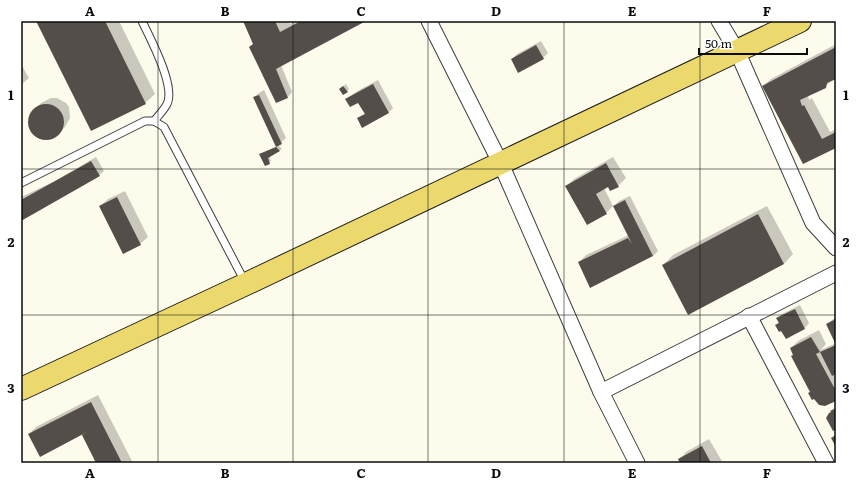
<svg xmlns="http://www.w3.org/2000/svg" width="857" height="484" font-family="Literata,serif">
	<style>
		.shadow { fill: #0003 }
		.building { fill: #534e49 }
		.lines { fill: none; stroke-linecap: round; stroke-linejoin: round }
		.lane-casing { stroke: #3e3e3e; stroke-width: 9 }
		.street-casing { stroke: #3e3e3e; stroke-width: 17 }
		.primary-casing { stroke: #1c1c1c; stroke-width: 24 }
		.lane { stroke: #fff; stroke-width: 7 }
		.street { stroke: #fff; stroke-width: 15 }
		.primary { stroke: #ecd96d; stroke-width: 22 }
		.grid { fill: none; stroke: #0b0b0b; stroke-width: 1; stroke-opacity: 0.55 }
		.neatline { fill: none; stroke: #0b0b0b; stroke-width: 1.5 }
		.grid-label { font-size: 13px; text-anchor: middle; font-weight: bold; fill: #0b0b0b }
	</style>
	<rect width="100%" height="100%" fill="#fdfbec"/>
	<g class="shadow">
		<polygon points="38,21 119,21 155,94 145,103"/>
		<polygon points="244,21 289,21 290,24 295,21 364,21 281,65 292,92 288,97 277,102"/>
		<polygon points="541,41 548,53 543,58 512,59 517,54"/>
		<polygon points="836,44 836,77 825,87 808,95 809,100 812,98 830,132 836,129 836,147 804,163 763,86 771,79"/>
		<polygon points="21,64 29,78 21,85"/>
		<polygon points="378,80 393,108 388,113 361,116 365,114 358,101 346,99 359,90"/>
		<polygon points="346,84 349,89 347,91 342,87"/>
		<polygon points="264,90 286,138 278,145 282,149 269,156 271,161 269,163 260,155 277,146 254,97 259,93"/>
		<polygon points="51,98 57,98 66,103 69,107 70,118 65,127 57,135 53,138 42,139 32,133 29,122 30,116 41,103"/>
		<polygon points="96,157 104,171 99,175 21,219 21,197 55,181"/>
		<polygon points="613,157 626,178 618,186 611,190 609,185 604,188 613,206 606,213 567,186 574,179"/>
		<polygon points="125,191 148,237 140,244 100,206 108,199"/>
		<polygon points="630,196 658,251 653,256 579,262 586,255 629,235 614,206 619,201"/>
		<polygon points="767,206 793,254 784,264 663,265 673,255"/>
		<polygon points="800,305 809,323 805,328 786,338 782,329 776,325 779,322 777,319 782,314"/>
		<polygon points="836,317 836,343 827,324"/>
		<polygon points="819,330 826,344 821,350 836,343 836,373 834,374 836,377 836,400 811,391 791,348 798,341"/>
		<polygon points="98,395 133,463 97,463 82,434 29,434 36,427"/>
		<polygon points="709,439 723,463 681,463 679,460 686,452"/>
	</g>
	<g class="building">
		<polygon points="36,21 105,21 146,104 91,131"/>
		<polygon points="243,21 275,21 280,32 301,21 366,21 276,69 288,98 276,103 249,47 253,44"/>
		<polygon points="536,45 544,59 518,73 511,59"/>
		<polygon points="836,47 836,79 827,83 826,88 800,100 802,106 804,105 822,139 836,132 836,148 803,164 762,86"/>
		<polygon points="373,84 389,113 362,128 357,118 365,114 358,103 350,107 345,99"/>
		<polygon points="343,86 348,92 343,95 339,89"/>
		<polygon points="259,95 282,144 276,147 253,97"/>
		<circle cx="46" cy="122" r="18"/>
		<polygon points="276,147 280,151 268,158 270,164 265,166 259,154"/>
		<polygon points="91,161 100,176 21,221 21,200"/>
		<polygon points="606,163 619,187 610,191 608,187 596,194 607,214 587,225 565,186"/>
		<polygon points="117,197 141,245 123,254 99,206"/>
		<polygon points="625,200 653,256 590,288 578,262 628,238 632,244 613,206"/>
		<polygon points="758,214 784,264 688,315 662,265"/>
		<polygon points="795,309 805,329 786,339 781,331 779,332 775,325 779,323 776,318"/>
		<polygon points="836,319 836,345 826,324"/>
		<polygon points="811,337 820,352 816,354 836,391 836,401 825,406 819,405 814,399 812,400 808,393 810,392 791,356 793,355 790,348"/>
		<polygon points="836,345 836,374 832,376 820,352"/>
		<polygon points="91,402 122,463 96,463 82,435 87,432 40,457 28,434"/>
		<polygon points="836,408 836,430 833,431 826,418 829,413 831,412 830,411"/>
		<polygon points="836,435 836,447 831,438"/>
		<polygon points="702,446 711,463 680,463 678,459"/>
	</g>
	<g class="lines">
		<g class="lane-casing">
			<g id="lane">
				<path d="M142,21C150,38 176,86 167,104C164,110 158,116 154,121"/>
				<polyline points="21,183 145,121 154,121 164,127 245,282"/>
			</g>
		</g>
		<g class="street-casing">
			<g id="street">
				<polyline points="429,21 501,164 601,392 637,463"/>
				<polyline points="719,21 737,51 813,223 836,248"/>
				<polyline points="749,316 826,463"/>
				<polyline points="601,392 836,273"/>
			</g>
		</g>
		<g class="primary-casing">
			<polyline id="primary" points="21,389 246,284 800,21"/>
		</g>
		<use href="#lane" class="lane"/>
		<use href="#street" class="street"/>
		<use href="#primary" class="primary"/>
	</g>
	<path class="grid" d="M158,21V463M293,21V463M428,21V463M564,21V463M700,21V463M21,169H836M21,315H836"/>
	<rect width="857" height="484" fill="none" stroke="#ffffff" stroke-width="44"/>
	<path d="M699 48v6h108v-6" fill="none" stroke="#0b0b0b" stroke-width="2"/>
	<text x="705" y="48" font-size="12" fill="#0b0b0b" stroke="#ffffff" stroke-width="3" paint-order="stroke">50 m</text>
	<rect x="22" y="22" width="813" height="440" class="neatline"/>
	<g class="grid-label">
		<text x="90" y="16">A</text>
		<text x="225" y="16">B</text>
		<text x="361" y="16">C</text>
		<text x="496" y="16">D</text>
		<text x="632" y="16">E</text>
		<text x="767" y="16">F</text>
		<text x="11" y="100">1</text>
		<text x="846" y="100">1</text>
		<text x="11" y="247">2</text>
		<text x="846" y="247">2</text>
		<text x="11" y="393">3</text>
		<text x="846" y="393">3</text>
		<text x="90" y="478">A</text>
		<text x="225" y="478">B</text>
		<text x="361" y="478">C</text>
		<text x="496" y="478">D</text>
		<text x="632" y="478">E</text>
		<text x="767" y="478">F</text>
	</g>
</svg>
